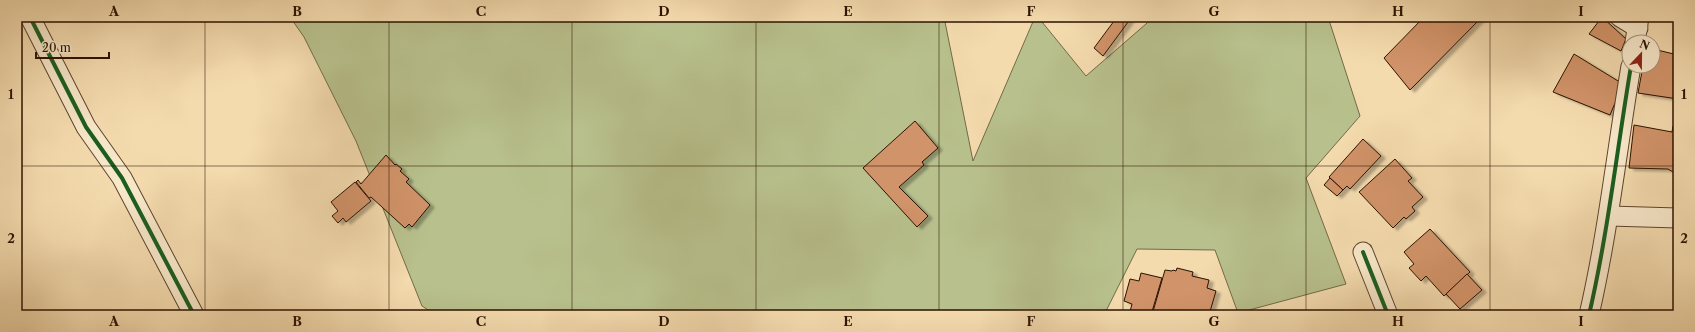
<svg xmlns="http://www.w3.org/2000/svg" width="1695" height="332" font-family="'Libre Caslon Text',serif">
	<style>
		.green { fill: #b8c18d; stroke: #726a47 }
		.building { fill: #d19369; stroke: #2c1201; filter: url(#shadow) }
		.lines { fill: none; stroke-linecap: round; stroke-linejoin: round }
		.street-casing { stroke: #5e442c; stroke-width: 21 }
		.street { stroke: #f8e8ca; stroke-width: 19 }
		.cycleway-casing { stroke: #f8e8ca; stroke-width: 6 }
		.cycleway { stroke: #1b5e20; stroke-width: 4 }
		.grid { fill: none; stroke: #2c1201; stroke-width: 1; stroke-opacity: 0.55 }
		.neatline { fill: none; stroke: #2c1201; stroke-width: 1.5 }
		.grid-label { font-size: 13px; text-anchor: middle; font-weight: bold; fill: #2c1201 }
	</style>
	<defs>
		<filter id="shadow"><feDropShadow dx="4.5" dy="2.5" stdDeviation="1" flood-color="#0004"/></filter>
	</defs>
	<rect width="100%" height="100%" fill="#f4dbae"/>
	<filter id="stains"><feTurbulence type="fractalNoise" baseFrequency=".005" numOctaves="4"/><feColorMatrix values="0 0 0 0 .2 0 0 0 0 .09 0 0 0 0 .02 0 0 0 .5 -.17"/></filter>
	<radialGradient id="worn" r=".72"><stop offset=".6" stop-color="#630" stop-opacity="0"/><stop offset="1" stop-color="#630" stop-opacity=".3"/></radialGradient>
	<polygon class="green" points="290,17 944,17 973,161 1035,17 1038,17 1086,76 1154,17 1328,17 1360,116 1306,178 1346,284 1238,313 1215,250 1137,249 1104,315 436,315 422,306 356,141 304,37"/>
	<g class="building">
		<polygon points="1117,17 1131,18 1103,56 1094,48"/>
		<polygon points="1424,17 1482,17 1410,90 1384,58"/>
		<polygon points="1602,17 1626,39 1621,51 1589,34"/>
		<polygon points="1653,49 1678,55 1678,99 1638,93 1643,66 1653,66"/>
		<polygon points="1574,54 1623,84 1610,115 1553,92"/>
		<polygon points="915,121 938,148 922,162 924,165 899,187 928,216 917,227 863,168"/>
		<polygon points="1634,125 1672,132 1673,126 1678,127 1678,175 1668,169 1629,168"/>
		<polygon points="1363,139 1381,156 1350,189 1347,186 1343,190 1329,177"/>
		<polygon points="386,155 395,165 396,164 402,169 400,171 409,179 406,182 430,205 412,227 409,224 405,228 371,197 369,198 356,182 358,180 361,184"/>
		<polygon points="1395,159 1412,178 1408,181 1423,197 1412,207 1415,211 1406,219 1404,217 1393,228 1359,192"/>
		<polygon points="1330,178 1343,190 1337,196 1324,185"/>
		<polygon points="355,182 371,201 346,222 343,218 338,223 332,216 338,211 331,202"/>
		<polygon points="1430,229 1470,272 1444,296 1426,276 1421,281 1409,268 1414,264 1404,252"/>
		<polygon points="1177,268 1193,272 1192,276 1209,280 1207,288 1216,291 1209,315 1180,315 1164,311 1163,315 1152,315 1165,270 1172,271 1173,270 1176,271"/>
		<polygon points="1141,273 1162,278 1151,315 1129,315 1132,304 1124,301 1130,279 1139,281"/>
		<polygon points="1467,274 1482,290 1460,309 1446,294"/>
	</g>
	<g class="lines">
		<g class="street-casing">
			<g id="street">
				<polyline points="30,17 86,127 122,178 194,315"/>
				<polyline points="1620,17 1638,28"/>
				<polyline points="1635,42 1639,17"/>
				<polyline points="1609,216 1678,218"/>
				<polyline points="1363,252 1388,315"/>
				<path d="M1589,315C1608,233 1617,149 1631,66"/>
			</g>
		</g>
		<use href="#street" class="street"/>
		<g class="cycleway-casing">
			<g id="cycleway">
				<polyline points="30,17 86,127 122,178 194,315"/>
				<polyline points="1363,252 1388,315"/>
				<path d="M1589,315C1608,233 1617,149 1631,66"/>
			</g>
		</g>
		<use href="#cycleway" class="cycleway"/>
	</g>
	<path class="grid" d="M205,17V315M389,17V315M572,17V315M756,17V315M939,17V315M1123,17V315M1306,17V315M1490,17V315M17,166H1678"/>
	<rect width="1695" height="332" fill="none" stroke="#f4dbae" stroke-width="44"/>
	<g transform="translate(1641 54) rotate(22)"><circle r="19" fill="#f8e8ca" stroke="#a6927a"/>
	<path d="M0-3L7 15L0 10L-7 15Z" fill="#8f2418"/>
	<text y="-6" font-size="11" font-weight="bold" text-anchor="middle" fill="#2c1201">N</text>
	</g>
	<path d="M36 52v6h73v-6" fill="none" stroke="#2c1201" stroke-width="2"/>
	<text x="42" y="52" font-size="12" fill="#2c1201" stroke="#f8e8ca" stroke-width="3" paint-order="stroke">20 m</text>
	<rect x="22" y="22" width="1651" height="288" class="neatline"/>
	<g class="grid-label">
		<text x="114" y="16">A</text>
		<text x="297" y="16">B</text>
		<text x="481" y="16">C</text>
		<text x="664" y="16">D</text>
		<text x="848" y="16">E</text>
		<text x="1031" y="16">F</text>
		<text x="1214" y="16">G</text>
		<text x="1398" y="16">H</text>
		<text x="1581" y="16">I</text>
		<text x="11" y="99">1</text>
		<text x="1684" y="99">1</text>
		<text x="11" y="243">2</text>
		<text x="1684" y="243">2</text>
		<text x="114" y="326">A</text>
		<text x="297" y="326">B</text>
		<text x="481" y="326">C</text>
		<text x="664" y="326">D</text>
		<text x="848" y="326">E</text>
		<text x="1031" y="326">F</text>
		<text x="1214" y="326">G</text>
		<text x="1398" y="326">H</text>
		<text x="1581" y="326">I</text>
	</g>
	<rect width="100%" height="100%" filter="url(#stains)"/>
	<rect width="100%" height="100%" fill="url(#worn)"/>
</svg>
